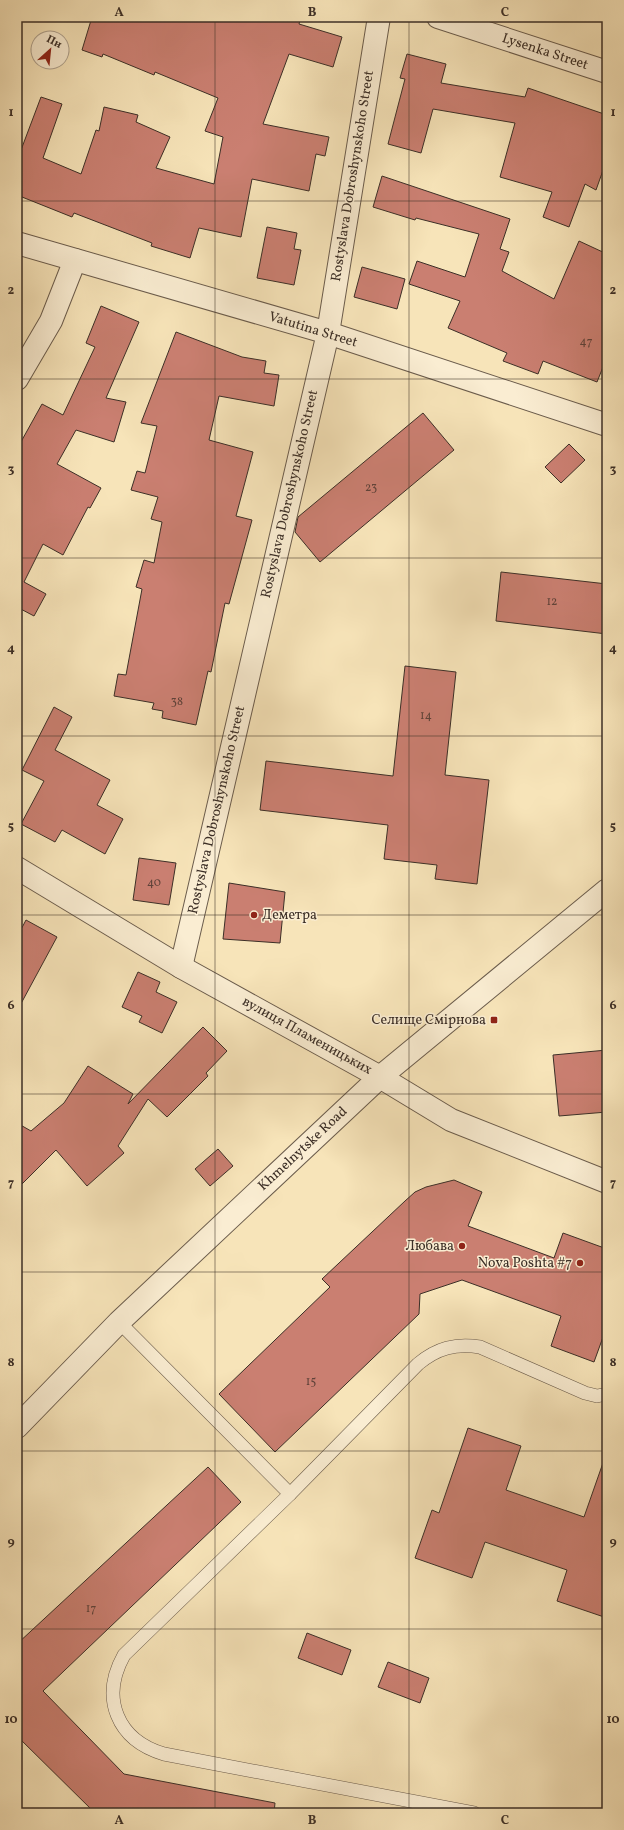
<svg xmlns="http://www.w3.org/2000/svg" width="624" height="1830" font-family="Vollkorn,serif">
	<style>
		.building { fill: #ca7f71; stroke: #3c2f27 }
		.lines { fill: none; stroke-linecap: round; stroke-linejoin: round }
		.service-casing { stroke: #6b5c4c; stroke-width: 14 }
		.minor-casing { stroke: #6b5c4c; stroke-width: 24 }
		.tertiary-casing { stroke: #6b5c4c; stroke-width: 24 }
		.service { stroke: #faedd2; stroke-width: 13 }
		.minor { stroke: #faedd2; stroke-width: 22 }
		.tertiary { stroke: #faedd2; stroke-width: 22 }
		.grid { fill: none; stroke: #3c2f27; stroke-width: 1; stroke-opacity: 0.55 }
		.poi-dot { fill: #8f2418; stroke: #faedd2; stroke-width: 1.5 }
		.labels { text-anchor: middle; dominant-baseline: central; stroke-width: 3; stroke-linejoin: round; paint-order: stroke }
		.number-label { font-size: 12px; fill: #60433a }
		.street-label { font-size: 14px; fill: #3c2f27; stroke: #faedd2 }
		.poi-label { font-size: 14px; fill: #3c2f27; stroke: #faedd2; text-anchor: end }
		.neatline { fill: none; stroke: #3c2f27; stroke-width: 1.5 }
		.grid-label { font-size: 13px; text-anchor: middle; font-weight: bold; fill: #3c2f27 }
	</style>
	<rect width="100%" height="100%" fill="#f7e4b9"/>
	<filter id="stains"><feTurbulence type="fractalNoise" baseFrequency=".005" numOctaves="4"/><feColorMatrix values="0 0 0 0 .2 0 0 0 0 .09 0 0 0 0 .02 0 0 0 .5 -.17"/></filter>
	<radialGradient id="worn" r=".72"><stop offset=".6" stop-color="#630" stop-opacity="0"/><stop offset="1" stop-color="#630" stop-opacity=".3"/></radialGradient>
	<g class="building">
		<polygon points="92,17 301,17 299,24 342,37 333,67 289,54 263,124 329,137 325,156 316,154 309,191 252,179 241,237 199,228 190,258 151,246 152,243 74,213 72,217 17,195 17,149 21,150 41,97 62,104 43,158 81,174 96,130 99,131 104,107 138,115 136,122 170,137 156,168 214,184 223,137 205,131 218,98 155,72 154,75 103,54 102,57 82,50"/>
		<polygon points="407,54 446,64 441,83 525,97 528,88 607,115 607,159 596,190 585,184 569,227 543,217 552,192 500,177 515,123 433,109 421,153 388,144 405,79 400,78"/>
		<polygon points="382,176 510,219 500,249 509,252 502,271 554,299 579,241 607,254 607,357 597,382 543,361 538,374 503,361 507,353 448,328 460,301 409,284 417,261 465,277 479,234 416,218 415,220 373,207"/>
		<polygon points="267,227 297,233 294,249 301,250 294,285 257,278"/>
		<polygon points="362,267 405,279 397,309 354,297"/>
		<polygon points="101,306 139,322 106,398 126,402 114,442 76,430 57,464 101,488 90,508 88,507 63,555 43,544 24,582 46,594 34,616 17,607 17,449 42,404 63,415 95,347 86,343"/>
		<polygon points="176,332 242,357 266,361 264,373 279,375 274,406 219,396 209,440 253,452 236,516 252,520 229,604 225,603 211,672 208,671 196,725 162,718 163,711 152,709 154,703 114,696 118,674 126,675 142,589 136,587 144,560 154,563 162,522 151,519 158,497 131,490 137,471 145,473 157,426 141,423"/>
		<polygon points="423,413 454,450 320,562 295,532 298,517"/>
		<polygon points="569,444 585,460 561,483 545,467"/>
		<polygon points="501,572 607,584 607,634 496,621"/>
		<polygon points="405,666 456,672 445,775 489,780 477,884 435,879 437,865 384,859 388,825 260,810 266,761 393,776"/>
		<polygon points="54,707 72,717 55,750 110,780 97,805 123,819 105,854 62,830 55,842 21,824 44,781 22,770"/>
		<polygon points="139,858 176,863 169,905 133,900"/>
		<polygon points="229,883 285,892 280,943 223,939"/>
		<polygon points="26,920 57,937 17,1011 17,937"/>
		<polygon points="138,972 160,982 156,992 177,1002 162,1033 139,1022 142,1016 122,1007"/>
		<polygon points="203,1027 227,1051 206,1073 208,1076 167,1117 148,1099 118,1146 124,1153 87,1186 56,1150 17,1189 17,1123 31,1131 64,1103 88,1066 133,1094 128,1104"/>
		<polygon points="607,1050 607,1112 559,1116 553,1055"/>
		<polygon points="218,1149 233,1166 210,1186 195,1169"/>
		<polygon points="454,1180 482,1192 468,1226 554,1258 563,1233 607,1249 607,1326 594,1362 551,1346 561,1316 462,1280 420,1294 419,1314 275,1452 219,1394 330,1287 322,1279 405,1201 415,1192 426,1187"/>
		<polygon points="468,1428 521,1446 506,1490 584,1517 604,1460 607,1460 607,1618 557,1601 567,1570 485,1542 472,1578 415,1558 432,1510 439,1513"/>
		<polygon points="208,1467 241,1502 43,1691 124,1774 275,1803 274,1813 95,1813 17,1736 17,1644"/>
		<polygon points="307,1633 351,1650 342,1675 298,1658"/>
		<polygon points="388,1662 429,1678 420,1703 378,1687"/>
	</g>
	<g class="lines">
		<g class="service-casing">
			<g id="service">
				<path d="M119,1322L290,1494L124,1655C100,1698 117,1740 164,1754L474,1813"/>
				<path d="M290,1494L418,1364C437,1348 456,1343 480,1347L585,1393L597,1396L607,1394"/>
			</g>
		</g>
		<g class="minor-casing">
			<g id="minor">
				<polyline points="438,17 607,72"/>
				<polyline points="17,243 328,333 607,425"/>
				<polyline points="17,379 51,321 75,260"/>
				<polyline points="17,868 181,967 380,1077 451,1120 607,1182"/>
				<polyline points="181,967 328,333 379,17"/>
			</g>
		</g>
		<g class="tertiary-casing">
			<polyline id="tertiary" points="17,1427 119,1322 380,1077 607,890"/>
		</g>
		<use href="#service" class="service"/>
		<use href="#minor" class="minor"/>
		<use href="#tertiary" class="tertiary"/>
	</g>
	<path class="grid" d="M215,17V1813M409,17V1813M17,201H607M17,379H607M17,558H607M17,736H607M17,915H607M17,1094H607M17,1272H607M17,1451H607M17,1629H607"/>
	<g class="poi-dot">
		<circle cx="254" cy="915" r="4"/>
		<rect x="490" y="1016" width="8" height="8" rx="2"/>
		<circle cx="462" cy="1246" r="4"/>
		<circle cx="580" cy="1263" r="4"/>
	</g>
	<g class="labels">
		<g class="number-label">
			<text x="586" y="342">47</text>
			<text x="371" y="488">23</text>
			<text x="552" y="602">12</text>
			<text x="177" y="702">38</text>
			<text x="426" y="716">14</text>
			<text x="154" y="883">40</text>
			<text x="311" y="1382">15</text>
			<text x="91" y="1609">17</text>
		</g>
		<g class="street-label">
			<text transform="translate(545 52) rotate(18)">Lysenka Street</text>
			<text transform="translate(353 176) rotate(-81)">Rostyslava Dobroshynskoho Street</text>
			<text transform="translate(313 330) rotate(17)">Vatutina Street</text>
			<text transform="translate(290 494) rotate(-77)">Rostyslava Dobroshynskoho Street</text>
			<text transform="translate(217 810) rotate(-77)">Rostyslava Dobroshynskoho Street</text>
			<text transform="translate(307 1036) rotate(29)">вулиця Пламеницьких</text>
			<text transform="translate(303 1149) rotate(-43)">Khmelnytske Road</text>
		</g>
		<g class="poi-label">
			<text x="262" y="915" text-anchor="start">Деметра</text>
			<text x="486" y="1020">Селище Смірнова</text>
			<text x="454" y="1246">Любава</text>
			<text x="572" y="1263">Nova Poshta #7</text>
		</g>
	</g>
	<rect width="624" height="1830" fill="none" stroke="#f7e4b9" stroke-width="44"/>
	<g transform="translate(50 50) rotate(27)"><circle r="19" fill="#faedd2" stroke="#aea18e"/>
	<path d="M0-3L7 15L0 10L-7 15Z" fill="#8f2418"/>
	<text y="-6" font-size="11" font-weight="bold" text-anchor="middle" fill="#3c2f27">Пн</text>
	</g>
	<rect x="22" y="22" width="580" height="1786" class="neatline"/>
	<g class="grid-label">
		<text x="119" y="16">A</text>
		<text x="312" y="16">B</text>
		<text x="505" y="16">C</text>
		<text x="11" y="116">1</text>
		<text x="613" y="116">1</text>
		<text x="11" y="294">2</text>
		<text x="613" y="294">2</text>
		<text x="11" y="473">3</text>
		<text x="613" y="473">3</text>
		<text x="11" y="652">4</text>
		<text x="613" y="652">4</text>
		<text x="11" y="830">5</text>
		<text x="613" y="830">5</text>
		<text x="11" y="1009">6</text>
		<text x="613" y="1009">6</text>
		<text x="11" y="1187">7</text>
		<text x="613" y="1187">7</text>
		<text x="11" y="1366">8</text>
		<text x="613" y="1366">8</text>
		<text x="11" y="1545">9</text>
		<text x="613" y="1545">9</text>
		<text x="11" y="1723">10</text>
		<text x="613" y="1723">10</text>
		<text x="119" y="1824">A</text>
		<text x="312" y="1824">B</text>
		<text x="505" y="1824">C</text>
	</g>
	<rect width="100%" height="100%" filter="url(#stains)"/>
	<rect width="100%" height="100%" fill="url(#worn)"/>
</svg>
